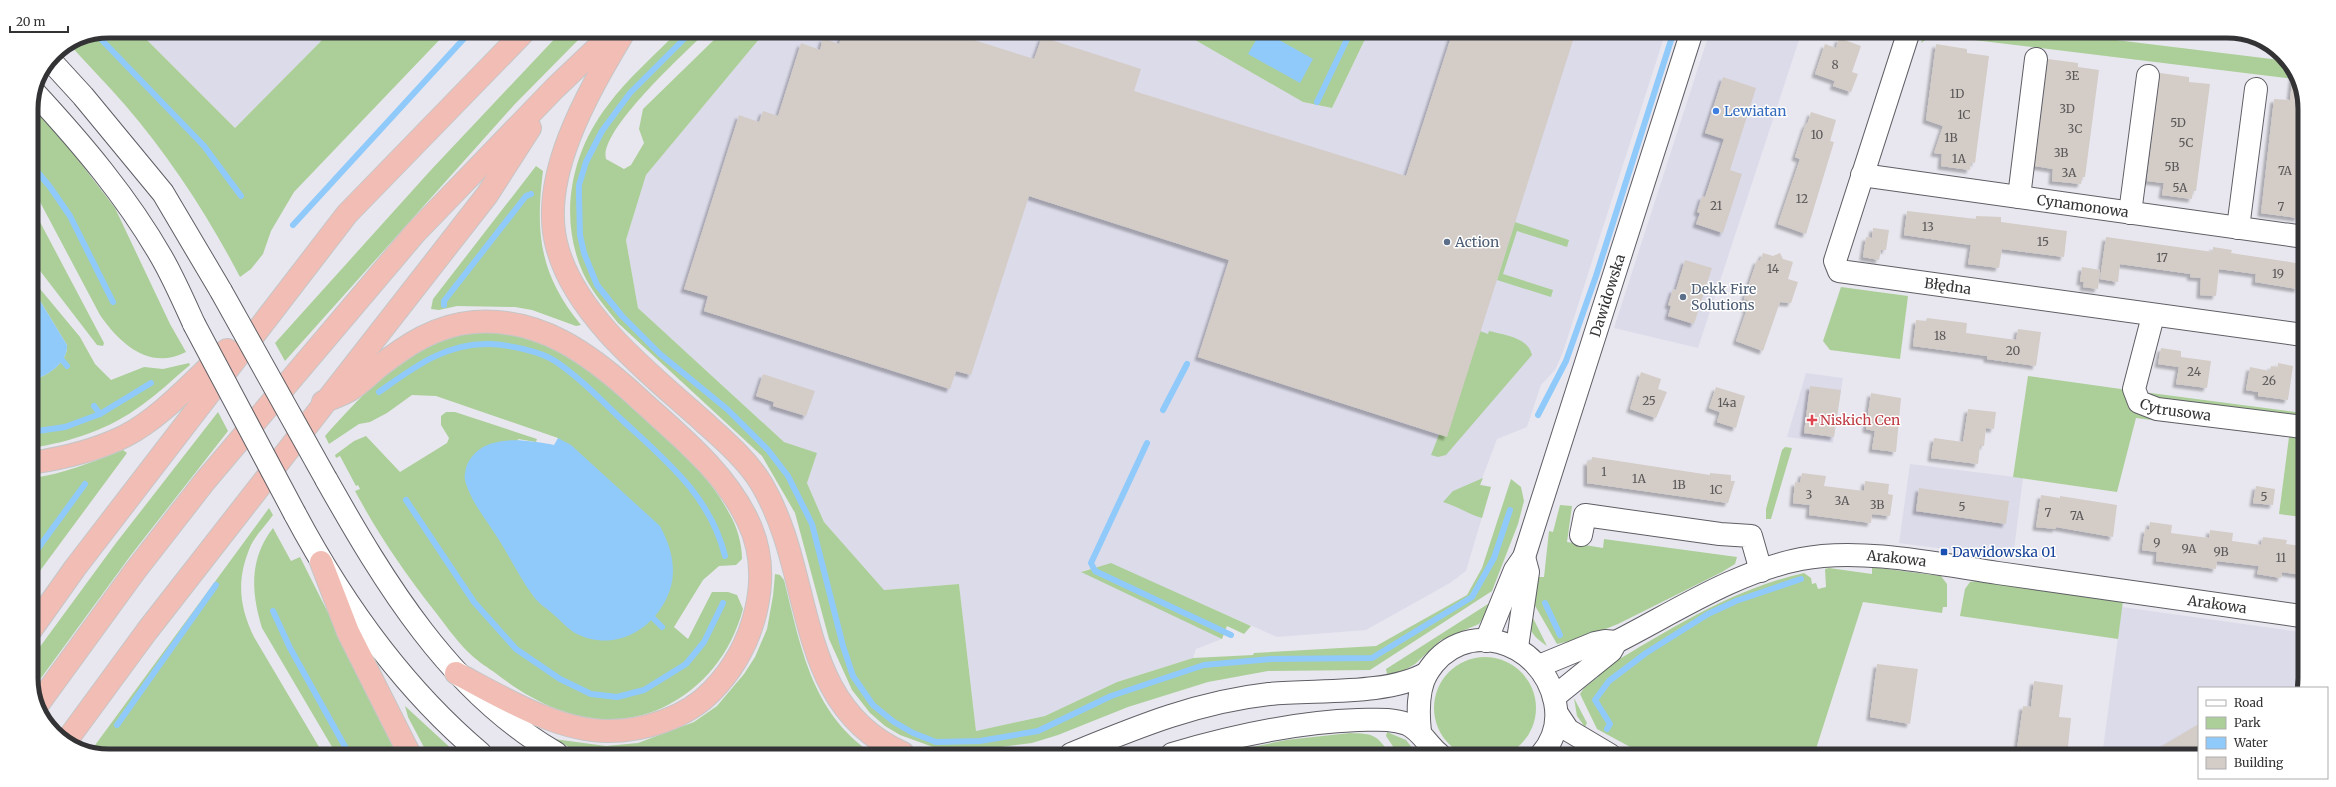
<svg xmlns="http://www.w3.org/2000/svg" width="2336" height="787" font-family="Merriweather,serif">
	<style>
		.built { fill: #dcdbea }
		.green { fill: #accf99 }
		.water { fill: #90cafb }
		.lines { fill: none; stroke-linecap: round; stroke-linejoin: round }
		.stream { stroke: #90cafb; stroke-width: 6 }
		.building { fill: #d4ccc7; filter: url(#shadow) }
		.minor-casing { stroke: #5f5e65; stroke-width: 24 }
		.highway-casing { stroke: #c6c6c7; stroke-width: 24 }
		.minor { stroke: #fff; stroke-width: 22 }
		.highway { stroke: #f1bdb4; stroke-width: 22 }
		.minor-bridge-casing { stroke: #5f5e65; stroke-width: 24; stroke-linecap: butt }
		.minor-bridge { stroke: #fff; stroke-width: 22 }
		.shop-dot { fill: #3f7fe0; stroke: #fff; stroke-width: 1.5 }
		.service-dot { fill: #5c6f8a; stroke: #fff; stroke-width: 1.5 }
		.health-dot { fill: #e0444e; stroke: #fff; stroke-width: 1.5 }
		.transit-dot { fill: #1a4fb4; stroke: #fff; stroke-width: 1.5 }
		.labels { text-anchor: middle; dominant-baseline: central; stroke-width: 3; stroke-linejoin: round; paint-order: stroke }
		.number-label { font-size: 12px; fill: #5b595a }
		.shop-label { font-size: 14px; fill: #366cbe; stroke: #fff; text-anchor: start }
		.street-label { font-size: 14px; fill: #333336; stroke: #fff }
		.service-label { font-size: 14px; fill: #4e5e75; stroke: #fff; text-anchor: start }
		.health-label { font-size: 14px; fill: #be3a42; stroke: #fff; text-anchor: start }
		.transit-label { font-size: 14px; fill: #164399; stroke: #fff; text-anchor: start }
		.rim { fill: none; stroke: #333336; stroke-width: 5 }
	</style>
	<defs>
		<filter id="shadow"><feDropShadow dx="-3.5" dy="3.5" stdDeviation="1" flood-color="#0004"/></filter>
	</defs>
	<rect width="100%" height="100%" fill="#e8e7ef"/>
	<g class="built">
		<polygon points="138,31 331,31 235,128"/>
		<polygon points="765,32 1183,33 1303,102 1332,108 1368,33 1665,34 1563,352 1555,370 1541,385 1527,427 1497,439 1480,484 1491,487 1466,571 1450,583 1366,630 1277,637 1111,564 1082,571 1222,639 1196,649 1193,658 1117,682 1045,716 976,731 959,584 884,590 824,522 807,483 816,453 784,442 638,308 626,240 646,175"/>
		<polygon points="1709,34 1801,34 1698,348 1614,328"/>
		<polygon points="1806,373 1843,378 1833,443 1787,437"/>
		<polygon points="1910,464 2023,478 2013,558 1899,543"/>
		<polygon points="2122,607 2301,632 2301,688 2199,688 2199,756 2102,756"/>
	</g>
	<g class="green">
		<path d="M109,31H138L235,128L331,31L447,32L294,192L271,231L263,254L251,269L240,277C208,216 170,157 125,105C107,84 87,64 69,44L79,37Z"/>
		<polygon points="561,32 586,32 515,104 285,361 275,343 430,171"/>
		<path d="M677,32H706C686,52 598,131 606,159L624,169L631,165L644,143L639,129L643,109L722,32H765L646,175L626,240L638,308L784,442L817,453L807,483L824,522L884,590L959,584L976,731L1045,716L1117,682L1193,658L1253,655L1254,653L1376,646L1467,595L1482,568L1511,479L1521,487L1524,501L1518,524L1492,591L1370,670L1268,671L1208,682L1128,707L1058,735L1032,743L963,752L944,751L900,735L885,726L870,713L852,690L829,639L795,513L762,456L618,323C606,308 592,292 583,273C558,217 571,152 608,105C628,78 654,56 677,32Z"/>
		<polygon points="1183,33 1368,33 1332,108 1303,102"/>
		<polygon points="1924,34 2075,35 2288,61 2295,79 1932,35 1921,43"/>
		<path d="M31,107L56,131L115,208L170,324L186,352C150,371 120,344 100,315L31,185Z"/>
		<path d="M536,166L543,171C535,234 540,275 581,325L576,326L532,310L515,307L457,306L439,310L431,309L433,299Z"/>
		<polygon points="31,205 104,343 103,346 97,345 31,259"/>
		<polygon points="1515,222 1569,240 1567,247 1517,231 1503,274 1553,290 1551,297 1497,280"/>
		<path d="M31,278L80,337L95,364L111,380L144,367L163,369L189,363L190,365C174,378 159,393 142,405C110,429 71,442 31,448V381C47,376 68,363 67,345L31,286Z"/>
		<polygon points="1841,287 1908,296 1900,359 1830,350 1823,341"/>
		<path d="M1480,331L1488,334L1489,331C1504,335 1528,337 1532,355L1446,455L1438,457L1431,455Z"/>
		<path d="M476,332C506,332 534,338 561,352C593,369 620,396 646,420C676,448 710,476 729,513C737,526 742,544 742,559L736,565L719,566L703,580L674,627L688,639L712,592H728L737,595L743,609C731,653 704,688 662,708C602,735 542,710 494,672C485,666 475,659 468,652C455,639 444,623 433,609C404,572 378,534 355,491L360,489L358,485L356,486L340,456L336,458L335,455L354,441L366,436L400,472L447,443L449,438L441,425V416L446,412H455L537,439L536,442L518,439L534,598L558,438L436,396L412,395L387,413L370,422L359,424L329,444L325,436C359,398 394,359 443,339C453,335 465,334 476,332Z"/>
		<polygon points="2028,376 2128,390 2303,431 2302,517 2279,514 2289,437 2136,418 2117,492 2013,477"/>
		<polygon points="2143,392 2303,413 2303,422 2169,405"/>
		<polygon points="218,412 228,431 131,555 33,689 31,683 31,659 116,543"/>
		<polygon points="1785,447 1792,448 1771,519 1766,519 1766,509 1782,450"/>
		<path d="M123,450L127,453L31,583V478C64,474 92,462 123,450Z"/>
		<path d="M1483,478L1480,485L1491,487L1482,518C1468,514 1457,506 1443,502L1453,491Z"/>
		<polygon points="1560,505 1572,506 1567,542 1603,548 1604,539 1737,557 1735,564 1722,572 1618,624 1580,639 1557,644 1534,604 1539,577 1544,577 1549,531 1553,532"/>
		<path d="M269,508L273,515C266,525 256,535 251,545C236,579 239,606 254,637L322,752H90Z"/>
		<path d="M273,528L291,561L300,557L379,714L396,753L335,752L262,628C251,592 249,559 273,528Z"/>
		<polygon points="1111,563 1251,626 1244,634 1227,626 1222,639 1081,572"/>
		<path d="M1872,567L1941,576L1947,584V607H1943L1942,613L1863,602L1814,755H1645L1597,729L1580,694L1584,688L1598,677L1596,673C1661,635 1728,590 1804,573L1811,578L1812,584L1816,583L1818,589L1826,587L1825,569L1829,568L1872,574Z"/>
		<path d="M775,574L780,575L784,580C801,647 811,711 871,753H580L554,739L606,746L638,743L694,722L717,706L744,674L755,657L767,629L773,596Z"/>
		<polygon points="1983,580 2123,601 2118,639 1960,616 1965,589 1970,582"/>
		<polygon points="1488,604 1492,605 1479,624 1441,640 1415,664 1403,671 1387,674 1386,669"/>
		<path d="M1532,616L1547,646C1538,640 1532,635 1528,624Z"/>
		<circle cx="1485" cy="708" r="51"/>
		<polygon points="1574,698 1587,723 1585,727 1577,716"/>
		<polygon points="405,706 456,753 427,753 408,717"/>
		<polygon points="1387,732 1406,740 1417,754 1398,754 1386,736"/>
		<path d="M1350,733C1374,734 1376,734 1390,754H1219L1286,740Z"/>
	</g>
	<g class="water">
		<polygon points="1260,33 1267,33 1313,59 1300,83 1248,54"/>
		<path d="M31,286L67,345C68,363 47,376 31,381Z"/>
		<path d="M558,438L571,445L660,526C675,554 679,581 661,608C642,637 607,650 575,633C568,629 561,621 554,615C548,609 539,604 534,597C521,580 511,559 499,540C488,522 470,501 465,480C464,476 466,468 467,465C482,432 526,440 554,445Z"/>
	</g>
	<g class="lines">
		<g class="stream">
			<polyline points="691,32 630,93 602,131 586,162 579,185 579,197 580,235 584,253 597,285 622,316 660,354 727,409 768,450 788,476 812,524 843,646 853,676 873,705 894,722 913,733 936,742 980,741 1038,731 1111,696 1204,665 1271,659 1372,658 1472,597 1494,558 1510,510"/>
			<polyline points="96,34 204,146 241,196"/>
			<polyline points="1317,102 1350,33"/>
			<polyline points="31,164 50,187 70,216 113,302"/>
			<polyline points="293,225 470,32"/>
			<polyline points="444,305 444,301 526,196 531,194"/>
			<polyline points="63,361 67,366"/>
			<path d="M379,392C413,368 446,342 491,344C508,345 540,351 555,361C579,377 600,399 621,419C665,460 710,495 725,556"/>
			<polyline points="94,406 100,414"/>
			<polyline points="1163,410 1187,364"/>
			<polyline points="1538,415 1566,361 1596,276 1673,34"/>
			<polyline points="31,432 65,427 100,414 151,383"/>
			<polyline points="1147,443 1091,563 1095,571 1231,635"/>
			<polyline points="406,500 474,602 516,649 560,679 591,694 617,697 644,690 686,664 704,642 723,603"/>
			<polyline points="31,558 85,484"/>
			<polyline points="1545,603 1560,635"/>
			<polyline points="273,611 290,648 348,752"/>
			<polyline points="654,619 662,627"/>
			<polyline points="117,725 216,585"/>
			<polyline points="1607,729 1610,724 1595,700 1609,681 1646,653 1708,614 1736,601 1801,579"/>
			<polyline points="665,751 671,753"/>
			<polyline points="98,752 99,750"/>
			<polyline points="1317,754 1366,750"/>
		</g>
	</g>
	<g class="building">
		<polygon points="843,32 952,33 1034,59 1042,37 1141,69 1134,91 1406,176 1452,34 1575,34 1447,437 1198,357 1229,260 1029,196 971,375 956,371 950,389 704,311 708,296 684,289 739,115 759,122 763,111 778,116 801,43 820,50 823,38 839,44"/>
		<polygon points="1839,38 1861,46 1852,72 1858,74 1851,92 1833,86 1835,81 1815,74 1825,44 1836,48"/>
		<polygon points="1936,44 1967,49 1967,53 1989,56 1975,163 1971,162 1970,170 1941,166 1942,154 1934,153 1943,126 1926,120"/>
		<polygon points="2048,59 2078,63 2078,67 2099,70 2085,177 2082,177 2081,184 2052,181 2053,169 2035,166"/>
		<polygon points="2160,73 2189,77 2189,82 2210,84 2196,191 2193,191 2192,199 2162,195 2164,183 2147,181"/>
		<polygon points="2293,73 2305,104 2304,174 2298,218 2261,213 2274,99 2290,100"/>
		<polygon points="1723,77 1756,88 1730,170 1742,174 1723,233 1696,224 1700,213 1697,212 1702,196 1705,197 1724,139 1705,133"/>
		<polygon points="1811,112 1836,120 1830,141 1834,142 1806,234 1778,224 1800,159 1795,157 1805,126 1808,122"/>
		<polygon points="1907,211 1976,219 1976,216 2001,217 2001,222 2067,231 2064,257 2002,249 1999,268 1968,264 1971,245 1904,235"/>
		<polygon points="1873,228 1889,230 1886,250 1881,250 1879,260 1863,257 1866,237 1872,238"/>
		<polygon points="2106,237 2213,252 2213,247 2232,250 2231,253 2302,264 2298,289 2255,282 2256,274 2219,269 2216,296 2200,295 2201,278 2190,277 2191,274 2120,264 2118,282 2100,279"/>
		<polygon points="1763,253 1773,256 1780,253 1783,259 1793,262 1788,279 1798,282 1791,303 1780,302 1763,351 1736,341 1747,309 1745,308 1748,300 1744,299 1757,260 1760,261"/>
		<polygon points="1685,260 1712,268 1694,324 1668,316 1671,306 1668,305 1673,289 1676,290"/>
		<polygon points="2082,267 2100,270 2098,289 2083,287 2084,282 2080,282"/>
		<polygon points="1927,318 1967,323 1966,333 2016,340 2018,329 2041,332 2036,366 1987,359 1987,356 1913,346 1916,320 1926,321"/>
		<polygon points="2161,348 2181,351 2181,357 2211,361 2207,388 2176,384 2179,367 2158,364"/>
		<polygon points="2278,363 2293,366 2288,400 2258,396 2258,392 2246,390 2250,367 2270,371 2271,366 2278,367"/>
		<polygon points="1641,372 1661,379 1658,389 1667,392 1656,418 1630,409"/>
		<polygon points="763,374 815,391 806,416 773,406 774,402 756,396"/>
		<polygon points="1810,386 1841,390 1834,437 1804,433"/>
		<polygon points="1716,387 1745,396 1736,428 1717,422 1720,412 1709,408"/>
		<polygon points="1871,393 1901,398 1896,452 1872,449 1875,431 1866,429"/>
		<polygon points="1968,409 1996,412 1994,429 1986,428 1984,446 1980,446 1978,464 1931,458 1934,438 1963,442"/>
		<polygon points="1592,457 1710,475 1710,473 1731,475 1731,481 1735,481 1728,503 1587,483 1587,461 1591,462"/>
		<polygon points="1802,473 1826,476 1824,486 1864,491 1865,481 1889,484 1888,494 1893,495 1890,516 1872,514 1871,523 1809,515 1810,505 1793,503 1795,482 1800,483"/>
		<polygon points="2256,486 2275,489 2273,505 2253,503"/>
		<polygon points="1919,488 2009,501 2006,524 1916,511"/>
		<polygon points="2041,495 2060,498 2060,496 2117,505 2113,537 2056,527 2056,529 2036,527"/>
		<polygon points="2150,522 2172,525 2171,533 2209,538 2210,530 2233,533 2232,541 2261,545 2263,537 2287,540 2286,544 2302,546 2302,575 2282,572 2281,578 2257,574 2259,566 2217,561 2216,569 2156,561 2157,552 2142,550 2145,529 2149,530"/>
		<polygon points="1877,664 1918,669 1910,724 1870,717"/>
		<polygon points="2034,681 2063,685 2059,717 2071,718 2067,756 2016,756 2023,706 2031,707"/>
		<polygon points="2199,724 2199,756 2145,756"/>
	</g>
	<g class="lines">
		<g class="minor-casing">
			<g id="minor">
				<path id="s1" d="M1908,34L1835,261L1839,271L2303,335"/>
				<polyline points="50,60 83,96 163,193 221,291"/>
				<path d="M34,92C82,144 127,197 162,258C174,279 184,302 194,324"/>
				<path id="s2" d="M1862,175L2304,237"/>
				<polyline points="2019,197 2036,59"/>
				<polyline points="2130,213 2148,76"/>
				<polyline points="2238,228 2256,89"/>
				<path id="s3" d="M2153,316L2134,389L2139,402L2157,409L2303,427"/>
				<path d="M326,479C384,582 450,692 556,753"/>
				<path d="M295,514C343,604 402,687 480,753"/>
				<polyline points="1581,535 1585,515 1720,534 1751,536 1761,571"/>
				<path id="s4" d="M1486,641L1515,570L1524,557L1691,34"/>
				<polyline points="1517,647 1528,572 1524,557"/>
				<polyline points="1539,666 1595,643 1605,641 1616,642"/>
				<path id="s5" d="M1554,697L1611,651L1616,642C1675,612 1735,572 1801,559C1860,547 1938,564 1998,573C2099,587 2200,602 2301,616"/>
				<polyline points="1558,715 1568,730 1610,755"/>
				<path d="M1420,732C1418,713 1417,690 1427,673C1462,615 1542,639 1555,702C1559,722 1555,739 1541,755"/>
				<path d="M1071,754C1137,727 1197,702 1269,694C1316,689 1386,696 1427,673"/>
				<path d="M1172,754C1233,736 1295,722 1358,720C1374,720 1391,718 1407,724C1422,731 1427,745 1440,755"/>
			</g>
		</g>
		<g class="highway-casing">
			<g id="highway">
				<path d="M624,32C589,91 536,179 558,250C578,319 653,376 705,423C725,441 747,460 761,483C816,574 792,705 903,753"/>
				<path d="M323,402C332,398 342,395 350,390C360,384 369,375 377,368C406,345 436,325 474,322C540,317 590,354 636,396C677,434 724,470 748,521C775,577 754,648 712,691C686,718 644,731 608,731C556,731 500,696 456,673"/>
				<path d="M31,463C64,458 95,451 125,436C162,417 196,378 227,350"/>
				<polyline points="321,562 348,632 409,753"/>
				<polyline points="31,630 75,568 347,214 524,32"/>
				<polyline points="39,703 135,571 205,481 415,233 555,88 614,32"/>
				<polyline points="67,740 147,631 487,195 530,128"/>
			</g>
		</g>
		<use href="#minor" class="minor"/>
		<use href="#highway" class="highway"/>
		<g class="minor-bridge-casing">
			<g id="minor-bridge">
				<polyline points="221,291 326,479"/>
				<polyline points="194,324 295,514"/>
			</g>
		</g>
		<use href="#minor-bridge" class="minor-bridge"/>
	</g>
	<circle class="shop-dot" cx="1716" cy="111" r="4"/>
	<g class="service-dot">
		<circle cx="1447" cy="242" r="4"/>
		<circle cx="1683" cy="297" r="4"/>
	</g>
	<path class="health-dot" d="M1810 414h4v4h4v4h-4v4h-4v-4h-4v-4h4z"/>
	<rect class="transit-dot" x="1940" y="548" width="8" height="8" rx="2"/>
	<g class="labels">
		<g class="number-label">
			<text x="1835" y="64">8</text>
			<text x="2072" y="75">3E</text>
			<text x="1957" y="93">1D</text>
			<text x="2067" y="108">3D</text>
			<text x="1964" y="114">1C</text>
			<text x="2178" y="122">5D</text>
			<text x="2075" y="128">3C</text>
			<text x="1817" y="134">10</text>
			<text x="1951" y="137">1B</text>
			<text x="2186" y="142">5C</text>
			<text x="2061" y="152">3B</text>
			<text x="1959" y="158">1A</text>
			<text x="2172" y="166">5B</text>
			<text x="2285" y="170">7A</text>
			<text x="2069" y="172">3A</text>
			<text x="2180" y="187">5A</text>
			<text x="1802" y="198">12</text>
			<text x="1716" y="205">21</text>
			<text x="2281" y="206">7</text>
			<text x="1928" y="226">13</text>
			<text x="2043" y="241">15</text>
			<text x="2162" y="257">17</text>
			<text x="1773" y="268">14</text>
			<text x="2278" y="273">19</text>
			<text x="1940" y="335">18</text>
			<text x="2013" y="350">20</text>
			<text x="2194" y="371">24</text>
			<text x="2269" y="380">26</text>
			<text x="1649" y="400">25</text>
			<text x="1727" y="402">14a</text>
			<text x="1604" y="471">1</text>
			<text x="1639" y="478">1A</text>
			<text x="1679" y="484">1B</text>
			<text x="1716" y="489">1C</text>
			<text x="1809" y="494">3</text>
			<text x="2264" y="496">5</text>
			<text x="1842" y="500">3A</text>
			<text x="1877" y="504">3B</text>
			<text x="1962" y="506">5</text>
			<text x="2048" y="512">7</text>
			<text x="2077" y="515">7A</text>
			<text x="2157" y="542">9</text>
			<text x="2189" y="548">9A</text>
			<text x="2221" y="551">9B</text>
			<text x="2281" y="557">11</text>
		</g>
		<g class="shop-label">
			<text x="1724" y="111">Lewiatan</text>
		</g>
		<g class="street-label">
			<text stroke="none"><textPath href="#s2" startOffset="223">Cynamonowa</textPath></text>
			<text stroke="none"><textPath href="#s1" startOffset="359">Błędna</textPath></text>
			<text stroke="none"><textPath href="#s4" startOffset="367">Dawidowska</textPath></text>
			<text stroke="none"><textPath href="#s3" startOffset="127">Cytrusowa</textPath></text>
			<text stroke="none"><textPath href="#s5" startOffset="383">Arakowa</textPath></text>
			<text stroke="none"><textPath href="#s5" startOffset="707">Arakowa</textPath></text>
		</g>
		<g class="service-label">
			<text x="1455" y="242">Action</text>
			<text x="1691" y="289">Dekk Fire<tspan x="1691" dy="16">Solutions</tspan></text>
		</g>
		<g class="health-label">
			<text x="1820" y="420">Niskich Cen</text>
		</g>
		<g class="transit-label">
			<text x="1952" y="552">Dawidowska 01</text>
		</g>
	</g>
	<path d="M0 0H2336V787H0ZM109 38H2227A71 71 0 0 1 2298 109V678A71 71 0 0 1 2227 749H109A71 71 0 0 1 38 678V109A71 71 0 0 1 109 38Z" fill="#fff" fill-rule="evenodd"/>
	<path class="rim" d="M109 38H2227A71 71 0 0 1 2298 109V678A71 71 0 0 1 2227 749H109A71 71 0 0 1 38 678V109A71 71 0 0 1 109 38Z"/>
	<rect x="2198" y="687" width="130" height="92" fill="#ffffff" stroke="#adadaf"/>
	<rect x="2206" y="700" width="20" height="6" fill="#ffffff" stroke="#adadaf"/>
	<text x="2234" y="707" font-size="12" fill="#333336">Road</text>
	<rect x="2206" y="717" width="20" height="12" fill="#accf99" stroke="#adadaf"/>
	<text x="2234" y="727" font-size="12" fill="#333336">Park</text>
	<rect x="2206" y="737" width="20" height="12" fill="#90cafb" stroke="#adadaf"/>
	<text x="2234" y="747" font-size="12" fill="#333336">Water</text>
	<rect x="2206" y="757" width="20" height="12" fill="#d4ccc7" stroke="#adadaf"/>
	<text x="2234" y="767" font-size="12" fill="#333336">Building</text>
	<path d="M10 26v6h58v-6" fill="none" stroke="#333336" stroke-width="2"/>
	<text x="16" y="26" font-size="12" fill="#333336" stroke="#ffffff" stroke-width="3" paint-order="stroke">20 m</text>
</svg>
